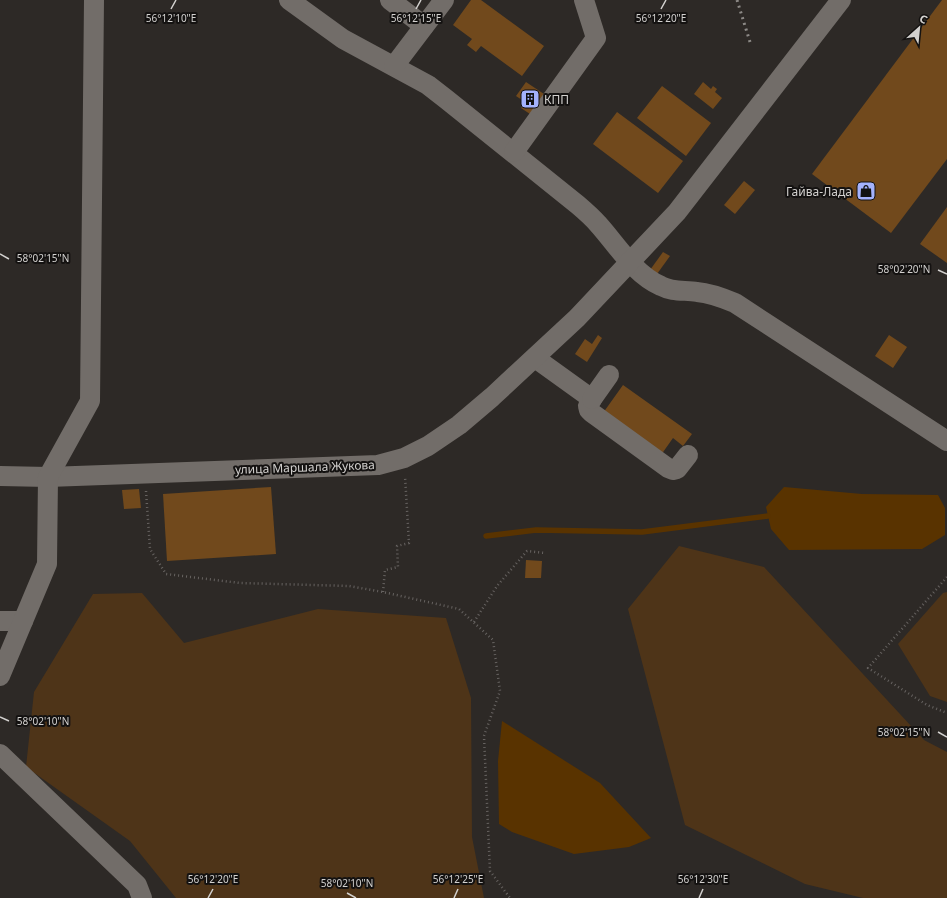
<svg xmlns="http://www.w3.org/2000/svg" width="947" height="898" font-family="'Noto Sans',sans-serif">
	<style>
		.green { fill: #4e3418 }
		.water { fill: #593300 }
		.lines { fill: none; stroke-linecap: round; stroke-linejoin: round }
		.stream { stroke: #593300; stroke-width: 5.5 }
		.building { fill: #71491c }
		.path { stroke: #676361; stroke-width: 2.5; stroke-dasharray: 1 3; stroke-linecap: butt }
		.minor { stroke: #726d69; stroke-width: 20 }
		.rail { stroke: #8d8a87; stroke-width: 3; stroke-dasharray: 2 4; stroke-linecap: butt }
		.ticks { fill: none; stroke: #d3d1cf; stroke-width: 1.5 }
		.labels { text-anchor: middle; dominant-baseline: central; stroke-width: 4; stroke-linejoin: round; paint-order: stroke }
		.poi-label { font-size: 12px; fill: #d3d1cf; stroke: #141211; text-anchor: start }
		.street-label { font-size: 12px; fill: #d3d1cf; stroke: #141211 }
		.ticks-label { font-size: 10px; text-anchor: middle; fill: #d3d1cf; stroke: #141211; stroke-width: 4; stroke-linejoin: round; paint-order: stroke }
	</style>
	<rect width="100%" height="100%" fill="#2d2926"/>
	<g class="green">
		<polygon points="679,546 764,567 924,740 947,752 947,898 863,898 805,884 685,825 628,609"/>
		<polygon points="947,592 947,702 930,696 898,644 943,593"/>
		<polygon points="142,593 184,643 318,609 446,618 471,698 472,837 484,898 176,898 130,841 26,767 34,692 93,594"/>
	</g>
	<g class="water">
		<polygon points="784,487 862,494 938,495 945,508 945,535 922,549 789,550 771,529 766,507"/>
		<polygon points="502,721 600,783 651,838 629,847 574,854 512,832 499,824 498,761"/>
	</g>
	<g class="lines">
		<polyline class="stream" points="486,536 536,530 642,532 768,516"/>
	</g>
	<g class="building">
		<polygon points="471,0 481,0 544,46 522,76 481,46 476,52 467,45 472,39 453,25"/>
		<polygon points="942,0 947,0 947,159 891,233 812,174"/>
		<polygon points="526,82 544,94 530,114 521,108 525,102 516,96"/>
		<polygon points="703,82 711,89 713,86 717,89 715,92 722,98 713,109 694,94"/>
		<polygon points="662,86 711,123 686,156 637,118"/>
		<polygon points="617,112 683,161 658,193 593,144"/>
		<polygon points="744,181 755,190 735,214 724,205"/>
		<polygon points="947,207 947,263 920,244"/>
		<polygon points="663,252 670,256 657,274 650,270"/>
		<polygon points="598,335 602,338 587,362 575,354 585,339 592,344"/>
		<polygon points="889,335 907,347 893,368 875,356"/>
		<polygon points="623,385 692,434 683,446 673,438 661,455 603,413"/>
		<polygon points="271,487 276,554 167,561 163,494"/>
		<polygon points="139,489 141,508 124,509 122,490"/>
		<polygon points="526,560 542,561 541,578 525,578"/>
	</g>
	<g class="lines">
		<g class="path">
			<polyline points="146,491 150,549 166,574 240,583 349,586 383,592 459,609 493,640 500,691 484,736 490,871 510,898"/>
			<polyline points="947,577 868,668 927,705 947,713"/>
			<polyline points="383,592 385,570 398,567 397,546 409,543 405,476"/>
			<polyline points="474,622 497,586 527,551 545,553"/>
		</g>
		<g class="minor">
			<path d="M289,0L343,39L428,85L446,99L578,205C585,211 592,217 598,224C617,245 634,274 661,286C672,292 685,290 697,292C710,293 723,298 735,303L947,441"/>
			<polyline points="390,0 424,26"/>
			<polyline points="394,66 444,0"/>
			<polyline points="514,152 596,38 584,0"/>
			<polyline points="535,358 592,399 588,406 589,410 592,413 668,468 673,470 677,469 688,455"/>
			<polyline points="592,399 609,375"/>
			<polyline points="0,476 48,477 378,465 404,458 428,446 459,425 492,397 577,318 677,212 841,0"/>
			<polyline points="0,621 23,621"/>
			<polyline points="0,676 47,564 48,477 90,401 94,0"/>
			<polyline points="0,754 137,885 142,898"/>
		</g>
		<polyline class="rail" points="737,0 750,42"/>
	</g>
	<path class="ticks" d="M171,9L176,0M416,9L421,0M661,9L666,0M0,254L9,259M938,270L947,274M0,717L9,721M938,732L947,737M347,893L356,898M208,898L213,889M454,898L458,889M699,898L703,889"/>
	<defs>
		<g id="building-square" transform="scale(1)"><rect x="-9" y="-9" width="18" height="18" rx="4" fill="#a4b2fc" stroke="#141211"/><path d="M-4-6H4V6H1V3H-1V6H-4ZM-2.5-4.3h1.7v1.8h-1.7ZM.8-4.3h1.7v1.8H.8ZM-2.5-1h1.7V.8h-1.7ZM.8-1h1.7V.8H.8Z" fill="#111"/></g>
		<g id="shop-square" transform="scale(1)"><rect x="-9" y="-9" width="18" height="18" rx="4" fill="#a4b2fc" stroke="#141211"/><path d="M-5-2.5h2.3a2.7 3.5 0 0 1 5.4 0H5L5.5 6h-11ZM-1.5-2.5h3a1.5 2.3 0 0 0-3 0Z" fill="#111"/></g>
	</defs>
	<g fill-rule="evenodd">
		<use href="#building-square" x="530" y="99"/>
		<use href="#shop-square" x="866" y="191"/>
	</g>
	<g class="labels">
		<g class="poi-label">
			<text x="544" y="99">КПП</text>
			<text x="852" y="191" text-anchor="end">Гайва-Лада</text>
		</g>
		<g class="street-label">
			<text transform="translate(305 467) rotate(-2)">улица Маршала Жукова</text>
		</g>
	</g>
	<g class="ticks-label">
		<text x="171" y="22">56°12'10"E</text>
		<text x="416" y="22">56°12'15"E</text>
		<text x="661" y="22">56°12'20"E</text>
		<text x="43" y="262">58°02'15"N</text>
		<text x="904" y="273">58°02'20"N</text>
		<text x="43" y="725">58°02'10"N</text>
		<text x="904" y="736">58°02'15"N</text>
		<text x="213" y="883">56°12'20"E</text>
		<text x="458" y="883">56°12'25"E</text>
		<text x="703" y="883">56°12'30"E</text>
		<text x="347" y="887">58°02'10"N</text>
	</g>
	<g transform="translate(919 28) rotate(27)" stroke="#141211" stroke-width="3" paint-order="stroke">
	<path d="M0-3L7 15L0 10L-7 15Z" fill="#d3d1cf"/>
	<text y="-6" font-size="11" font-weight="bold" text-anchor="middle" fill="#d3d1cf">С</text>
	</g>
</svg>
